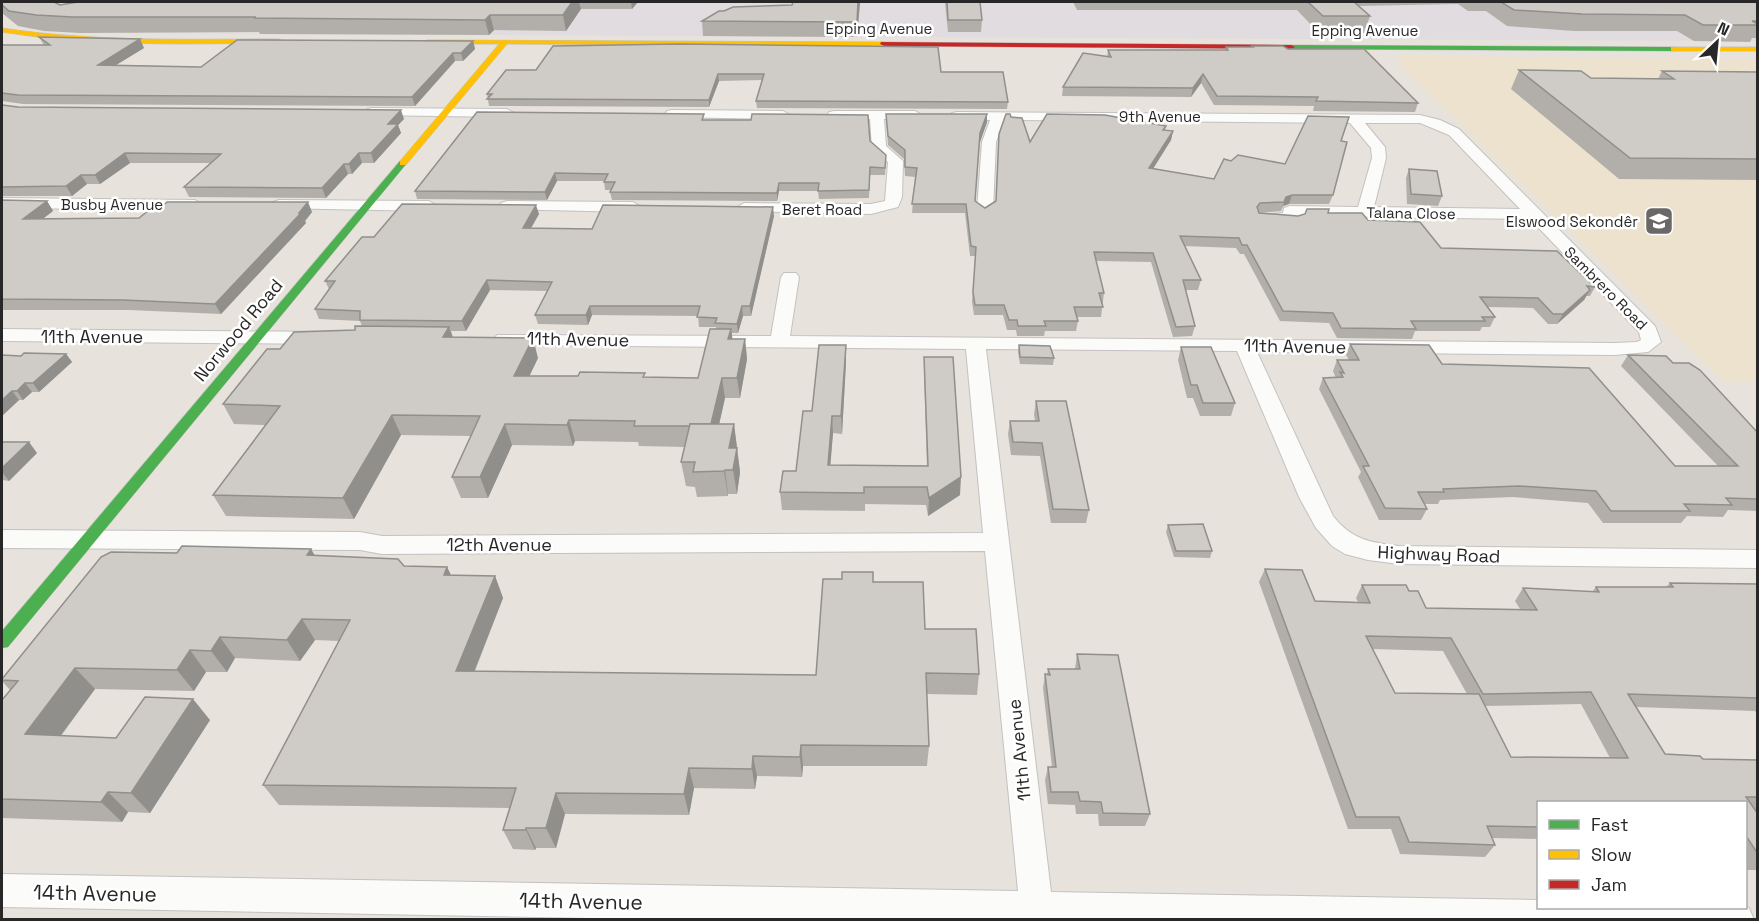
<svg xmlns="http://www.w3.org/2000/svg" width="1759" height="921" font-family="'Space Grotesk',sans-serif">
	<style>
		.industrial { fill: #e0dcdf }
		.education { fill: #ece2ce }
		.lines { fill: none; stroke-linecap: round; stroke-linejoin: round }
		.street-casing { stroke: #c3c1c2; stroke-width: 2 }
		.fast-casing { stroke: #c3c1c2; stroke-width: 1 }
		.slow-casing { stroke: #c3c1c2; stroke-width: 1 }
		.jam-casing { stroke: #c3c1c2; stroke-width: 1 }
		.street { fill: #fbfbfa; fill-rule: evenodd }
		.fast { fill: #4caf50; fill-rule: evenodd }
		.slow { fill: #ffc107; fill-rule: evenodd }
		.jam { fill: #c62828; fill-rule: evenodd }
		.wall { fill: #b2afab; fill-rule: evenodd }
		.shaded-wall { fill: #918f8b }
		.building { fill: #cfccc7; stroke: #918f8b; stroke-width: 1.5; fill-rule: evenodd }
		.labels { text-anchor: middle; dominant-baseline: central; stroke-width: 5; stroke-linejoin: round; paint-order: stroke }
		.far-street-label { font-size: 15px; fill: #272727; stroke: #fff }
		.far-poi-label { font-size: 15px; fill: #272727; stroke: #fff; text-anchor: end }
		.street-label { font-size: 18px; fill: #272727; stroke: #fff }
		.near-street-label { font-size: 21px; fill: #272727; stroke: #fff }
	</style>
	<rect width="100%" height="100%" fill="#e7e2db"/>
	<polygon class="industrial" points="2,2 1757,2 1758,41 94,33 31,29 2,9"/>
	<polygon class="education" points="1402,56 1517,57 1538,60 1537,58 1757,59 1757,382 1723,381 1397,62"/>
	<g class="lines">
		<g class="street-casing">
			<g id="street">
				<polygon points="372,108 507,109 514,113 507,117 367,115 365,112 367,109"/>
				<polygon points="672,110 783,111 790,115 783,119 667,117 665,114 667,111"/>
				<polygon points="834,111 915,111 922,115 915,119 884,119 886,146 903,161 902,197 898,207 871,214 738,211 736,208 744,203 871,204 885,201 888,162 872,148 870,119 829,118 827,115 829,112"/>
				<path d="M957,112L1420,115L1440,120L1459,129L1655,326L1661,342L1648,352L1615,355L1257,352L1333,516C1351,539 1370,543 1399,546L1758,550V568L1399,564L1368,560L1345,554L1332,546L1316,528L1299,497L1237,351L986,349L1051,892L1538,900V908L1746,906L1749,908L1754,920H701L2,907V874L1018,891L985,551L382,554L360,550L2,548V530L360,532L382,536L983,533L966,349L504,345L497,343L494,339L497,335L771,336L781,277L784,273H796L799,277L790,336L1615,343L1637,342L1641,340L1639,332L1530,219L1302,216L1301,221H1262L1260,218L1262,215L1283,213L1284,208L1290,206L1358,207L1372,158L1371,148L1350,123L1004,120L996,142L993,210L985,215L977,210L982,142L990,120L952,119L950,116L952,113ZM1365,123H1420L1449,135L1520,209L1374,207L1386,158L1385,147Z"/>
				<polygon points="2,198 195,200 203,205 195,210 2,208"/>
				<polygon points="279,200 429,201 437,206 429,211 273,208 271,205 273,202"/>
				<polygon points="507,201 633,202 641,207 633,212 501,209 499,206 501,203"/>
				<polygon points="2,329 321,332 328,334 331,338 328,342 321,344 2,341"/>
			</g>
		</g>
		<g class="fast-casing">
			<g id="fast">
				<polygon points="1291,45 1674,47 1678,49 1674,51 1288,49 1287,47"/>
				<polygon points="400,161 407,163 8,647 2,648 2,631"/>
			</g>
		</g>
		<g class="slow-casing">
			<g id="slow">
				<path d="M2,28C94,42 186,39 279,39L283,41L279,43C186,44 93,47 2,32Z"/>
				<polygon points="427,40 884,42 888,44 884,46 507,44 406,165 400,165 400,161 499,44 427,44"/>
				<rect x="1671" y="47" width="87" height="4"/>
			</g>
		</g>
		<g class="jam-casing">
			<polygon id="jam" points="881,42 1291,45 1295,47 1291,49 884,46 880,44"/>
		</g>
		<use href="#street" class="street"/>
		<use href="#fast" class="fast"/>
		<use href="#slow" class="slow"/>
		<use href="#jam" class="jam"/>
	</g>
	<g class="wall">
		<polygon points="2,2 60,5 78,2 638,2 632,9 581,9 566,31 494,30 489,35 260,34 259,32 80,33 44,31 18,26 2,13"/>
		<polygon points="860,2 857,37 703,36 702,21 792,5"/>
		<polygon points="945,2 980,2 982,20 981,32 948,32"/>
		<polygon points="1073,2 1758,2 1758,38 1752,38 1750,42 1694,41 1677,31 1574,31 1507,26 1486,11 1468,11 1458,4 1358,6 1370,16 1364,33 1318,32 1297,10 1077,10"/>
		<polygon points="39,37 144,48 116,65 201,67 473,41 475,49 463,61 455,61 415,106 23,104 2,101 2,45 44,45"/>
		<polygon points="1252,46 1288,49 1418,103 1415,112 1313,111 1314,106 1214,105 1201,83 1191,97 1062,96 1063,87 1107,57 1108,50 1225,50 1226,47 1251,47"/>
		<polygon points="506,70 941,72 1008,102 1007,109 757,108 756,101 762,80 719,81 709,107 489,106 487,94"/>
		<polygon points="1519,70 1591,78 1658,79 1662,71 1758,72 1758,180 1619,179 1511,89"/>
		<polygon points="2,105 18,107 404,119 398,125 401,133 374,163 362,163 352,174 348,174 326,198 189,197 184,187 210,163 130,163 100,184 87,184 72,196 2,196"/>
		<polygon points="886,114 987,122 980,142 975,201 985,208 996,201 1011,117 1030,142 1166,126 1165,130 1173,131 1171,140 1153,168 1214,179 1231,161 1285,164 1341,141 1333,195 1329,204 1289,204 1283,206 1281,211 1259,213 1298,216 1328,213 1368,220 1441,248 1595,287 1590,296 1586,296 1584,300 1557,324 1548,324 1533,308 1488,307 1495,317 1490,327 1482,327 1480,331 1415,331 1412,339 1337,338 1329,323 1280,321 1244,254 1240,254 1236,248 1184,246 1201,280 1198,290 1186,290 1195,326 1192,336 1173,337 1151,262 1096,261 1104,293 1101,317 1077,317 1078,321 1076,331 1045,331 1044,336 1017,336 1016,330 1007,330 1003,315 974,315 972,302 975,256 970,256 965,213 912,213 915,177 905,176 904,159 888,145"/>
		<polygon points="705,120 870,141 886,155 885,175 870,175 869,198 819,199 818,191 779,191 777,201 612,200 610,192 611,190 605,190 604,181 557,181 547,200 417,199 415,191"/>
		<polygon points="1409,169 1442,196 1438,206 1407,204 1406,178"/>
		<polygon points="2,200 47,201 53,211 43,219 139,218 312,212 305,221 306,223 221,314 129,310 2,310"/>
		<path d="M539,214L531,228L592,229L774,216L751,316H743L738,333H732V339H745L747,359L740,398H725L719,424H734L740,472L737,494H728V496L697,497L695,487L686,486L681,462L685,447L639,446L638,442L575,441L573,446L512,445L488,498H461L452,477L471,436L401,435L354,519L226,516L213,495L265,425L234,424L223,404L280,349L355,330L362,326L360,321L319,319L315,309L329,289L325,281L374,237ZM490,290L548,291L535,315L538,324L588,325L592,315L698,316L699,327H716V329L698,378L529,376L538,358L453,337L451,331H466Z"/>
		<polygon points="1350,344 1442,364 1675,466 1718,466 1621,366 1628,355 1673,363 1758,433 1758,511 1728,510 1723,517 1687,516 1681,523 1603,523 1588,503 1512,497 1440,500 1438,504 1425,504 1427,509 1421,520 1379,520 1358,477 1361,472 1319,389 1323,378 1336,378 1333,371 1337,360 1349,360 1346,355"/>
		<polygon points="846,345 846,362 842,434 833,433 830,465 927,466 924,374 924,357 960,495 928,516 926,505 865,504 865,511 782,510 780,492 796,471 812,411"/>
		<polygon points="1019,345 1054,358 1053,365 1020,364 1018,352"/>
		<polygon points="1181,347 1235,403 1231,416 1200,416 1193,398 1187,398 1178,360"/>
		<polygon points="66,354 72,362 39,392 32,392 23,400 19,400 2,416 21,356"/>
		<polygon points="1036,401 1089,510 1086,523 1051,523 1040,456 1011,455 1008,434 1010,421 1035,421 1034,414"/>
		<polygon points="2,440 3,442 37,453 9,481 3,480 2,482"/>
		<polygon points="1168,525 1212,551 1210,558 1174,557 1166,532"/>
		<polygon points="311,549 314,555 404,566 447,567 451,575 495,576 503,598 475,671 816,675 873,582 925,629 979,674 977,695 927,694 929,746 927,766 803,766 802,777 757,776 755,789 694,788 689,815 565,814 556,848 536,848 535,850 513,849 503,830 510,808 279,805 263,785 339,641 315,640 300,661 235,658 227,672 206,672 194,691 95,689 61,736 116,738 210,720 150,813 128,812 122,822 2,818 2,700 10,690 2,681 2,679 177,553"/>
		<path d="M1265,569L1315,601L1358,602L1356,598L1362,585L1409,591L1426,608L1520,609L1515,601L1523,588L1592,592L1596,587H1666L1670,583L1758,584V715L1755,711L1636,707L1665,754L1703,759L1758,760V810H1754L1758,814V870H1746V802H1539V839L1492,838L1495,845L1485,857L1400,854L1391,829H1348L1259,582ZM1372,649L1443,651L1467,694L1395,693ZM1581,704L1610,758L1511,757L1485,706Z"/>
		<polygon points="1077,654 1150,814 1145,826 1099,826 1098,814 1076,814 1075,805 1048,804 1045,780 1048,767 1052,767 1043,688 1045,674 1047,675 1048,669 1075,669"/>
	</g>
	<g class="shaded-wall">
		<polygon points="572,2 579,2 581,9 566,31 563,15"/>
		<polygon points="631,2 638,2 632,9"/>
		<polygon points="858,2 860,2 857,37 857,22"/>
		<polygon points="490,15 494,30 489,35 485,20"/>
		<polygon points="140,39 144,48 103,73 98,65"/>
		<polygon points="473,41 475,49 463,61 461,53"/>
		<polygon points="453,53 455,61 415,106 412,97"/>
		<polygon points="718,74 719,81 709,107 709,100"/>
		<polygon points="1203,74 1201,83 1191,97 1193,88"/>
		<polygon points="401,110 404,119 398,125 401,133 374,163 371,153 388,124"/>
		<polygon points="987,114 987,122 980,142 980,133"/>
		<polygon points="1173,131 1171,140 1148,177 1149,168"/>
		<polygon points="125,153 130,163 100,184 95,175"/>
		<polygon points="359,153 362,163 352,174 349,164"/>
		<polygon points="344,164 348,174 326,198 322,188"/>
		<polygon points="555,173 557,181 547,200 545,192"/>
		<polygon points="81,175 87,184 72,196 66,186"/>
		<polygon points="779,183 779,191 777,201 777,193"/>
		<polygon points="1292,195 1289,204 1283,206 1281,211 1286,197"/>
		<polygon points="47,201 53,211 29,229 23,219"/>
		<polygon points="308,202 312,212 305,221 306,223 221,314 215,304"/>
		<polygon points="536,205 539,214 526,237 523,228"/>
		<polygon points="773,207 774,216 751,316 750,306"/>
		<polygon points="487,280 490,290 466,331 462,321"/>
		<polygon points="1590,290 1584,300 1557,324 1563,314"/>
		<polygon points="590,306 592,315 588,325 586,315"/>
		<polygon points="742,306 743,316 738,333 737,324"/>
		<polygon points="449,327 456,347 443,337"/>
		<polygon points="731,329 734,349 728,339"/>
		<polygon points="533,338 538,358 520,396 514,376"/>
		<polygon points="745,339 747,359 740,398 737,378"/>
		<polygon points="846,345 846,362 842,434 841,416"/>
		<polygon points="66,354 72,362 39,392 33,383"/>
		<polygon points="722,378 725,398 714,447 711,426"/>
		<polygon points="25,383 32,392 23,400 17,391"/>
		<polygon points="12,391 19,400 2,416 2,400"/>
		<polygon points="392,415 401,435 354,519 343,498"/>
		<polygon points="832,416 833,433 829,482 828,465"/>
		<polygon points="569,420 575,441 573,446 567,425"/>
		<polygon points="505,424 512,445 488,498 480,477"/>
		<polygon points="734,424 737,448 729,448"/>
		<polygon points="29,442 37,453 9,481 2,472 2,468"/>
		<polygon points="737,448 740,472 737,494 733,470"/>
		<polygon points="725,470 728,494 728,496 724,471"/>
		<polygon points="961,477 960,495 928,516 929,498"/>
		<polygon points="311,549 323,570 307,555"/>
		<polygon points="447,567 457,588 444,575"/>
		<polygon points="495,576 503,598 466,692 456,671"/>
		<polygon points="302,619 315,640 300,661 287,640"/>
		<polygon points="220,637 235,658 227,672 211,651"/>
		<polygon points="190,650 206,672 194,691 177,670"/>
		<polygon points="75,668 95,689 46,755 25,734"/>
		<polygon points="193,699 210,720 150,813 131,793"/>
		<polygon points="801,745 803,766 802,777 800,757"/>
		<polygon points="753,756 757,776 755,789 752,769"/>
		<polygon points="689,768 694,788 689,815 684,794"/>
		<polygon points="108,792 128,812 122,822 101,802"/>
		<polygon points="556,793 565,814 556,848 546,828"/>
		<polygon points="526,828 536,848 535,850 526,830"/>
	</g>
	<g class="building">
		<polygon points="2,2 54,2 60,5 78,2 572,2 563,15 490,15 485,20 254,18 256,17 72,17 36,15 9,11 2,5"/>
		<polygon points="793,2 858,2 857,22 702,21 719,11 724,11 733,7 792,5"/>
		<polygon points="947,2 980,2 982,20 948,20"/>
		<polygon points="1308,2 1354,2 1370,16 1323,16"/>
		<polygon points="1501,2 1758,2 1758,21 1752,21 1758,24 1758,25 1703,25 1685,15 1582,14 1514,10"/>
		<polygon points="39,37 140,39 98,65 201,67 237,40 473,41 461,53 453,53 412,97 18,95 2,93 2,45 50,45"/>
		<polygon points="680,44 938,47 941,72 1003,72 1008,102 756,101 764,74 718,74 709,100 487,99 492,94 487,94 506,70 536,70 553,46"/>
		<polygon points="1252,46 1283,46 1288,49 1364,49 1418,103 1316,101 1318,97 1217,96 1203,74 1193,88 1063,87 1083,53 1111,57 1108,50 1228,50 1226,47 1253,47"/>
		<polygon points="1519,70 1581,71 1591,78 1674,79 1662,71 1758,72 1758,159 1630,158"/>
		<polygon points="2,105 18,107 401,110 388,124 398,124 371,153 359,153 349,164 344,164 322,188 184,187 221,154 125,153 95,175 81,175 66,186 2,187"/>
		<polygon points="477,112 704,114 702,120 751,120 752,114 868,115 870,141 886,155 885,168 870,167 869,190 818,191 819,183 779,183 777,193 610,192 615,182 604,182 608,174 555,173 545,192 415,191"/>
		<polygon points="886,114 987,114 980,133 975,201 985,208 996,201 999,134 1006,114 1010,114 1011,117 1022,118 1030,142 1047,114 1105,115 1166,126 1163,130 1173,131 1149,168 1214,179 1224,159 1231,161 1238,155 1285,164 1308,116 1349,117 1341,141 1347,142 1333,195 1292,195 1286,197 1284,202 1260,203 1257,207 1259,213 1298,216 1305,214 1307,209 1329,209 1328,213 1362,213 1368,220 1420,222 1441,248 1557,251 1595,287 1587,286 1590,290 1563,314 1553,314 1538,298 1480,297 1495,317 1482,317 1485,321 1411,321 1416,329 1341,328 1333,313 1283,311 1247,245 1242,245 1239,238 1180,236 1201,280 1183,280 1195,326 1176,327 1153,253 1094,252 1104,293 1099,293 1103,307 1074,307 1078,321 1044,321 1046,326 1018,326 1017,320 1009,320 1004,305 975,305 973,292 976,247 971,246 966,204 912,204 917,168 905,167 905,150 888,136"/>
		<polygon points="1409,169 1437,171 1442,196 1411,194"/>
		<polygon points="2,200 47,201 23,219 139,218 149,210 158,210 167,202 308,202 299,213 301,213 215,304 123,300 2,299"/>
		<polygon points="402,204 536,205 523,228 592,229 603,205 773,207 750,306 742,306 737,324 715,323 717,318 697,317 700,306 590,306 586,315 535,315 552,282 487,280 462,321 360,320 360,311 315,309 335,281 325,281 362,237 374,237"/>
		<polygon points="355,326 449,327 443,337 533,338 514,376 578,376 580,372 645,373 643,377 698,378 710,329 731,329 728,339 745,339 737,378 722,378 711,424 690,424 690,426 634,426 635,421 569,420 567,425 505,424 480,477 452,477 480,416 392,415 343,498 213,495 280,406 223,404 267,349 280,349 294,332 355,330"/>
		<polygon points="1350,344 1429,345 1442,364 1589,368 1675,466 1738,466 1628,355 1666,356 1673,363 1689,363 1700,370 1758,433 1758,499 1726,498 1732,505 1684,504 1690,511 1611,511 1596,491 1519,486 1443,489 1444,492 1418,492 1427,509 1385,508 1363,466 1369,466 1323,378 1343,377 1340,372 1344,373 1337,360 1359,360"/>
		<polygon points="819,345 846,345 841,416 832,416 828,465 928,466 924,357 953,357 961,477 929,498 927,487 864,487 864,493 780,492 783,471 796,471 803,411 812,411"/>
		<polygon points="1019,345 1050,346 1054,358 1020,357"/>
		<polygon points="1181,347 1211,347 1235,403 1203,403 1197,385 1191,385"/>
		<polygon points="24,353 66,354 33,383 25,383 17,391 12,391 2,400 2,355 21,356"/>
		<polygon points="1036,401 1066,401 1089,510 1053,509 1042,443 1013,442 1010,421 1039,421"/>
		<polygon points="690,424 734,424 729,448 737,448 733,470 725,470 724,471 693,472 695,462 681,462"/>
		<polygon points="2,442 29,442 2,468"/>
		<polygon points="1203,524 1212,551 1176,551 1168,525"/>
		<polygon points="182,546 311,549 307,555 398,559 404,566 447,567 444,575 495,576 456,671 816,675 823,579 842,579 842,572 873,572 873,582 923,582 925,629 976,629 979,674 926,673 929,746 801,745 800,757 753,756 752,769 689,768 684,794 556,793 546,828 526,828 526,830 503,830 516,788 263,785 350,620 302,619 287,640 220,637 211,651 190,650 177,670 75,668 25,734 116,738 145,697 193,699 131,793 108,792 101,802 2,799 2,700 18,681 2,680 2,679 101,557 111,552 177,553"/>
		<path d="M1265,569L1302,570L1315,601L1370,603L1362,585H1406L1409,591H1418L1426,608L1537,610L1523,588L1599,592L1596,587H1673L1670,583L1758,584V698L1628,694L1665,754L1700,756L1703,759L1758,760V797H1746L1758,814V854L1746,836V802H1539V827L1487,826L1495,845L1409,842L1399,817H1356ZM1366,636L1451,638L1483,694L1591,692L1628,758L1511,757L1479,694L1395,693Z"/>
		<polygon points="1077,654 1118,655 1150,814 1103,813 1101,802 1080,801 1078,792 1051,792 1048,767 1056,767 1045,674 1050,675 1048,669 1080,669"/>
	</g>
	<defs>
		<g id="school-square" transform="scale(1.5)"><rect x="-9" y="-9" width="18" height="18" rx="4" fill="#6a6866" stroke="#fff"/><path d="M0-5L7-2L0 1L-7-2ZM-4 1L0 2.5L4 1V4Q0 6-4 4Z" fill="#fff"/></g>
	</defs>
	<g fill-rule="evenodd">
		<use href="#school-square" x="1659" y="221"/>
	</g>
	<g class="labels">
		<g class="far-street-label">
			<text x="879" y="28">Epping Avenue</text>
			<text x="1365" y="30">Epping Avenue</text>
			<text x="1160" y="116">9th Avenue</text>
			<text x="112" y="204">Busby Avenue</text>
			<text x="822" y="209">Beret Road</text>
			<text transform="translate(1411 213) rotate(1)">Talana Close</text>
			<text transform="translate(1606 288) rotate(45)">Sambrero Road</text>
		</g>
		<g class="far-poi-label">
			<text x="1638" y="221">Elswood Sekondêr</text>
		</g>
		<g class="street-label">
			<text transform="translate(238 330) rotate(-50)">Norwood Road</text>
			<text x="92" y="336">11th Avenue</text>
			<text transform="translate(578 339) rotate(1)">11th Avenue</text>
			<text transform="translate(1295 346) rotate(1)">11th Avenue</text>
			<text x="499" y="544">12th Avenue</text>
			<text transform="translate(1439 554) rotate(2)">Highway Road</text>
			<text transform="translate(1019 750) rotate(-96)">11th Avenue</text>
		</g>
		<g class="near-street-label">
			<text transform="translate(95 893) rotate(1)">14th Avenue</text>
			<text transform="translate(581 901) rotate(1)">14th Avenue</text>
		</g>
	</g>
	<rect width="1759" height="921" fill="none" stroke="#272727" stroke-width="6"/>
	<rect x="1537" y="801" width="210" height="108" fill="#ffffff" stroke="#a9a9a9" stroke-width="1.5"/>
	<rect x="1549" y="820" width="30" height="9" fill="#4caf50" stroke="#a9a9a9" stroke-width="1.5"/>
	<text x="1591" y="831" font-size="18" fill="#272727">Fast</text>
	<rect x="1549" y="850" width="30" height="9" fill="#ffc107" stroke="#a9a9a9" stroke-width="1.5"/>
	<text x="1591" y="861" font-size="18" fill="#272727">Slow</text>
	<rect x="1549" y="880" width="30" height="9" fill="#c62828" stroke="#a9a9a9" stroke-width="1.5"/>
	<text x="1591" y="891" font-size="18" fill="#272727">Jam</text>
	<g transform="translate(1717 42) rotate(26)" stroke="#ffffff" stroke-width="4.5" paint-order="stroke">
	<path d="M0-4.5L10 22L0 15L-10 22Z" fill="#272727"/>
	<text y="-9" font-size="16" font-weight="bold" text-anchor="middle" fill="#272727">N</text>
	</g>
</svg>
